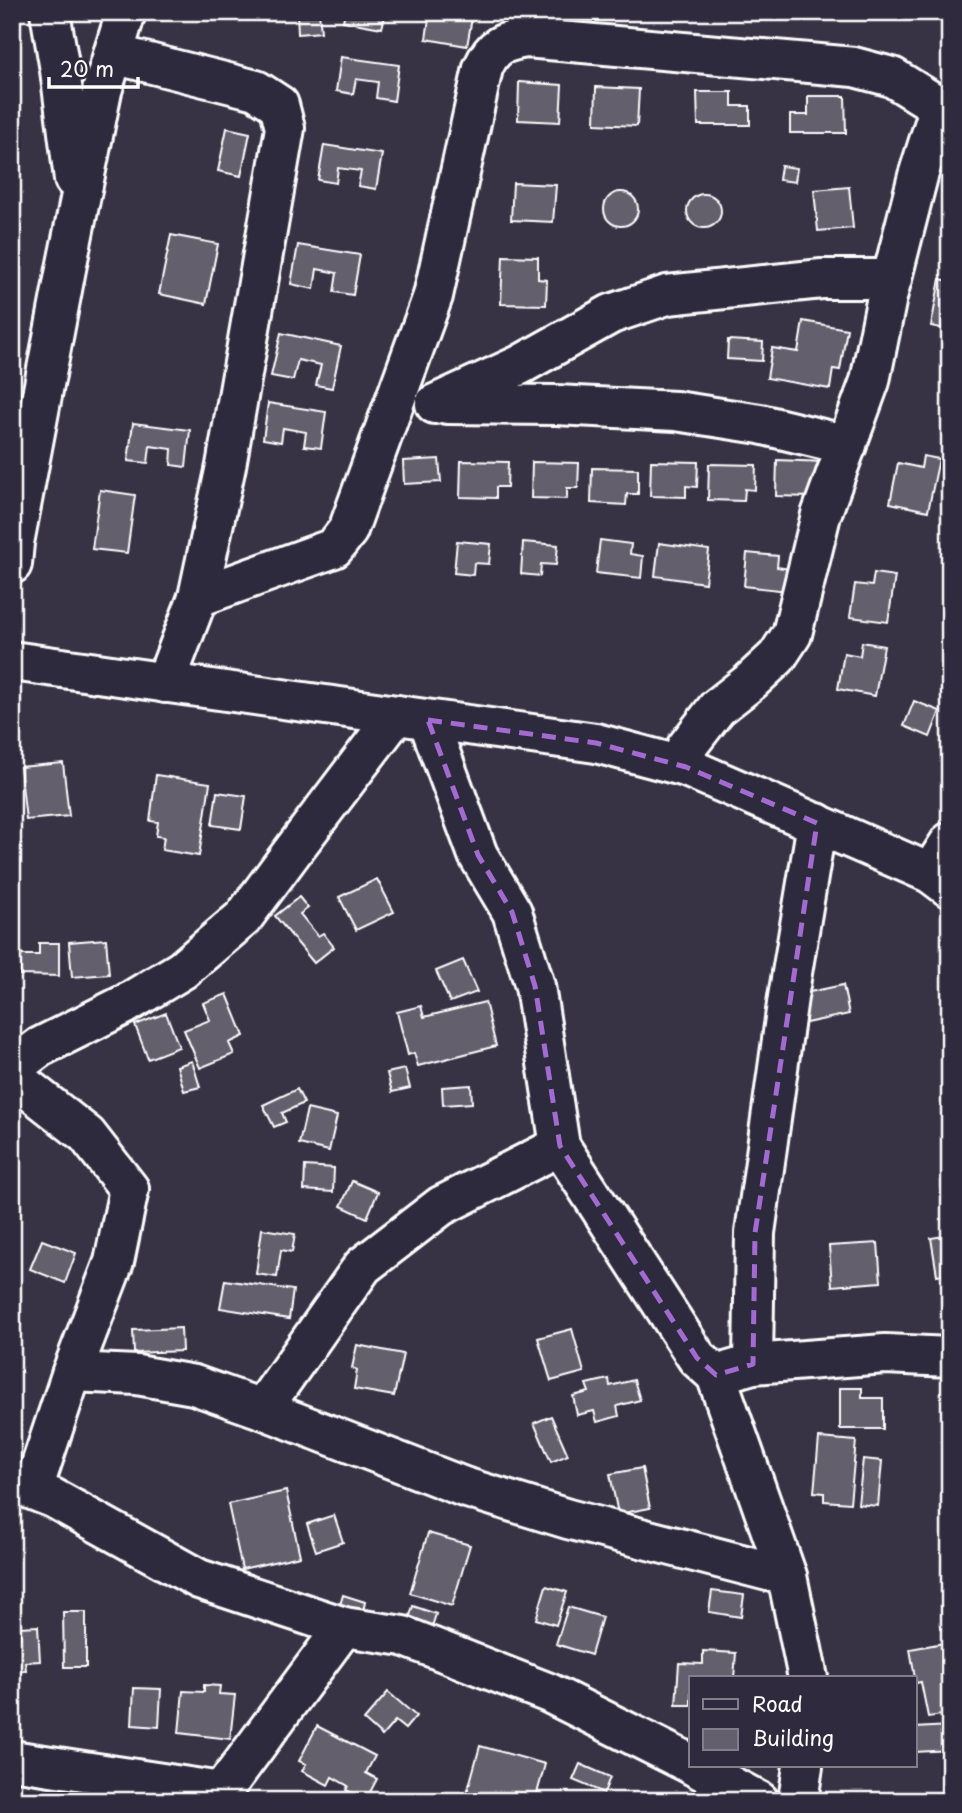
<svg xmlns="http://www.w3.org/2000/svg" width="962" height="1813" font-family="'Playpen Sans',sans-serif">
	<style>
		.building { fill: #635f6d; stroke: #fff; stroke-width: 2 }
		.lines { fill: none; stroke-linecap: round; stroke-linejoin: round }
		.minor-casing { stroke: #fff; stroke-width: 44 }
		.major-casing { stroke: #fff; stroke-width: 44 }
		.minor { stroke: #2f2a3d; stroke-width: 38 }
		.major { stroke: #2f2a3d; stroke-width: 38 }
		.marked { fill: none; stroke: #a36bd2; stroke-width: 5; stroke-dasharray: 14 9; stroke-linejoin: round }
	</style>
	<rect width="100%" height="100%" fill="#373345"/>
	<filter id="ink" filterUnits="userSpaceOnUse"><feTurbulence type="fractalNoise" baseFrequency=".0143" numOctaves="2"/><feDisplacementMap in="SourceGraphic" scale="14" xChannelSelector="R" yChannelSelector="G"/><feConvolveMatrix kernelMatrix="1 2 1 2 8 2 1 2 1" color-interpolation-filters="sRGB"/></filter>
	<g filter="url(#ink)">
		<g class="building">
			<polygon points="297,12 319,12 321,32 298,34"/>
			<polygon points="345,12 386,12 382,28 343,21"/>
			<polygon points="430,12 473,12 467,46 426,39"/>
			<polygon points="341,57 399,65 394,101 376,98 378,82 356,79 353,94 336,91"/>
			<polygon points="519,82 562,85 560,122 518,120"/>
			<polygon points="596,87 639,89 637,126 595,124"/>
			<polygon points="697,92 732,92 732,106 750,106 750,125 698,125"/>
			<polygon points="808,96 845,96 846,133 790,133 790,115 808,115"/>
			<polygon points="227,128 250,133 241,176 218,171"/>
			<polygon points="324,145 382,154 376,189 358,186 361,171 338,168 336,183 318,180"/>
			<polygon points="781,166 797,168 795,182 779,180"/>
			<polygon points="513,183 556,185 553,222 511,220"/>
			<polygon points="849,187 853,228 818,231 814,190"/>
			<circle cx="621" cy="209" r="17"/>
			<circle cx="704" cy="211" r="17"/>
			<polygon points="171,235 218,244 206,304 159,294"/>
			<polygon points="298,245 360,255 353,295 334,292 337,273 317,269 314,289 291,284"/>
			<polygon points="503,256 538,257 538,279 547,280 546,305 501,304"/>
			<polygon points="940,279 950,281 950,330 931,326"/>
			<polygon points="803,321 847,329 840,370 833,369 830,389 767,378 772,348 798,352"/>
			<polygon points="281,333 341,346 332,388 316,385 321,365 298,360 293,380 271,376"/>
			<polygon points="728,340 763,342 762,361 727,359"/>
			<polygon points="268,403 326,412 321,448 304,446 306,432 283,428 281,442 263,439"/>
			<polygon points="133,423 190,430 186,467 171,465 172,449 150,446 148,463 128,461"/>
			<polygon points="923,456 939,459 928,511 890,503 898,463 921,468"/>
			<polygon points="439,459 441,482 404,484 403,461"/>
			<polygon points="777,460 824,462 812,497 776,496"/>
			<polygon points="461,461 508,462 507,487 496,487 496,498 460,497"/>
			<polygon points="651,461 698,462 697,487 686,486 686,497 650,496"/>
			<polygon points="532,462 579,463 578,488 567,488 567,499 531,498"/>
			<polygon points="709,464 756,465 755,490 745,489 744,501 708,500"/>
			<polygon points="592,468 638,469 638,494 627,494 626,505 591,503"/>
			<polygon points="100,490 135,495 127,553 92,549"/>
			<polygon points="946,531 950,531 950,571 941,570"/>
			<polygon points="600,540 631,544 630,554 643,556 641,578 596,573"/>
			<polygon points="457,541 491,544 489,564 474,563 473,575 454,573"/>
			<polygon points="523,542 558,545 556,565 541,564 540,576 521,574"/>
			<polygon points="659,543 709,550 705,583 655,576"/>
			<polygon points="747,553 778,556 777,567 790,569 788,591 744,586"/>
			<polygon points="874,573 895,576 888,622 850,617 855,584 872,586"/>
			<polygon points="862,642 884,646 875,696 838,689 844,653 860,656"/>
			<polygon points="914,701 940,711 930,737 904,726"/>
			<polygon points="63,763 69,816 26,820 20,767"/>
			<polygon points="156,775 210,783 199,856 162,850 164,837 156,836 158,822 150,821"/>
			<polygon points="217,792 246,796 241,829 212,825"/>
			<polygon points="377,879 394,912 356,930 339,897"/>
			<polygon points="299,897 308,908 300,914 318,936 323,933 334,947 314,963 275,916"/>
			<polygon points="106,939 109,974 72,977 69,942"/>
			<polygon points="39,943 59,943 59,976 20,975 20,955 39,955"/>
			<polygon points="463,960 477,992 450,1002 436,971"/>
			<polygon points="843,985 849,1014 806,1023 800,994"/>
			<polygon points="227,994 244,1036 229,1043 234,1054 200,1068 184,1030 210,1020 203,1003"/>
			<polygon points="485,1002 496,1046 418,1066 414,1053 408,1055 397,1012 421,1006 424,1017"/>
			<polygon points="166,1013 179,1047 148,1059 135,1025"/>
			<polygon points="192,1061 200,1087 184,1091 177,1066"/>
			<polygon points="405,1069 410,1088 392,1092 387,1073"/>
			<polygon points="471,1085 472,1103 443,1105 442,1087"/>
			<polygon points="297,1089 304,1103 282,1113 286,1122 274,1127 263,1105"/>
			<polygon points="307,1109 337,1116 329,1151 299,1144"/>
			<polygon points="305,1166 334,1168 333,1192 304,1190"/>
			<polygon points="352,1181 378,1192 367,1218 341,1206"/>
			<polygon points="262,1229 295,1234 292,1252 281,1250 277,1277 256,1274"/>
			<polygon points="950,1235 950,1273 937,1275 931,1238"/>
			<polygon points="42,1240 76,1253 65,1283 30,1269"/>
			<polygon points="878,1243 881,1282 832,1286 829,1246"/>
			<polygon points="225,1280 293,1290 289,1319 220,1308"/>
			<polygon points="181,1328 182,1351 134,1353 133,1330"/>
			<polygon points="572,1329 584,1372 551,1381 538,1338"/>
			<polygon points="357,1345 403,1354 394,1396 354,1389 357,1370 352,1368"/>
			<polygon points="609,1379 610,1386 634,1380 640,1400 617,1406 619,1416 597,1422 594,1411 577,1415 573,1396 589,1392 586,1384"/>
			<polygon points="840,1388 862,1388 862,1398 883,1398 883,1429 840,1429"/>
			<polygon points="551,1416 568,1455 551,1462 534,1423"/>
			<polygon points="819,1438 856,1441 850,1503 824,1501 824,1493 814,1492"/>
			<polygon points="863,1459 882,1461 878,1506 858,1504"/>
			<polygon points="642,1468 650,1508 618,1514 610,1474"/>
			<polygon points="286,1491 300,1556 242,1569 228,1504"/>
			<polygon points="334,1515 343,1542 316,1551 307,1524"/>
			<polygon points="428,1533 470,1545 452,1606 410,1593"/>
			<polygon points="546,1586 567,1592 556,1625 536,1619"/>
			<polygon points="712,1591 744,1595 741,1617 709,1612"/>
			<polygon points="343,1595 365,1602 363,1612 340,1605"/>
			<polygon points="413,1606 436,1614 431,1630 408,1622"/>
			<polygon points="568,1607 602,1617 591,1655 556,1644"/>
			<polygon points="63,1612 86,1612 86,1667 64,1667"/>
			<polygon points="38,1626 40,1661 25,1662 26,1670 12,1671 12,1638 20,1638 19,1627"/>
			<polygon points="944,1643 950,1675 950,1714 928,1717 921,1682 916,1683 910,1649"/>
			<polygon points="703,1651 736,1653 734,1678 691,1678 691,1705 676,1705 679,1663 703,1664"/>
			<polygon points="204,1685 220,1686 219,1694 235,1695 230,1739 179,1733 183,1691 204,1692"/>
			<polygon points="134,1688 161,1689 159,1727 132,1725"/>
			<polygon points="388,1692 416,1716 405,1729 395,1721 382,1736 364,1720"/>
			<polygon points="317,1726 375,1756 366,1773 377,1779 366,1800 346,1790 348,1786 332,1777 328,1785 302,1771 306,1764 299,1761"/>
			<polygon points="949,1726 950,1750 915,1752 915,1728"/>
			<polygon points="480,1746 545,1764 535,1801 488,1801 489,1799 467,1793"/>
			<polygon points="580,1764 610,1777 604,1793 573,1780"/>
		</g>
		<g class="lines">
			<g class="minor-casing">
				<g id="minor">
					<polyline points="50,12 60,70 74,179"/>
					<polyline points="113,54 256,90 279,105 285,128 226,466 198,597 165,683"/>
					<polyline points="435,404 520,365 611,314 667,295 822,279 892,279"/>
					<polyline points="447,404 556,405 676,411 760,424 847,445"/>
					<polyline points="12,564 14,543 66,269 102,91 126,12"/>
					<path d="M198,597L334,548L348,530L433,296L483,68C493,45 503,42 526,38L854,67L892,77L950,113"/>
					<polyline points="428,720 478,855 512,912 535,986 560,1146 697,1358 716,1375 787,1576 808,1678"/>
					<polyline points="686,767 686,748 717,708 750,682 777,657 792,634 821,515 870,381 887,297 918,176 940,106"/>
					<polyline points="930,873 950,842"/>
					<polyline points="12,1068 40,1047 124,1005 182,970 243,918 295,848 396,715"/>
					<polyline points="12,1076 87,1135 129,1189 114,1262 72,1372 33,1489"/>
					<polyline points="753,1364 755,1233 788,997 817,823"/>
					<polyline points="729,1371 753,1364 885,1354 950,1357"/>
					<polyline points="72,1372 137,1375 194,1385 262,1409 464,1487 568,1519 787,1576"/>
					<polyline points="262,1409 363,1266 441,1206 560,1146"/>
					<polyline points="12,1482 53,1498 199,1579 344,1627 403,1636 549,1693 691,1764"/>
					<polyline points="12,1760 221,1792"/>
					<polyline points="694,1766 759,1801"/>
					<polyline points="215,1801 344,1627"/>
					<polyline points="798,1801 803,1766"/>
				</g>
			</g>
			<g class="major-casing">
				<polyline id="major" points="12,661 596,743 686,767 930,873 950,888"/>
			</g>
			<use href="#minor" class="minor"/>
			<use href="#major" class="major"/>
		</g>
	</g>
	<path class="marked" d="M428,720L596,743L686,767L817,823L755,1233L753,1364L716,1375L697,1358L560,1146L535,986L512,912L478,855Z"/>
	<rect width="962" height="1813" fill="none" stroke="#2f2a3d" stroke-width="42"/>
	<rect x="21" y="21" width="920" height="1771" fill="none" stroke="#fff" stroke-width="2.5" filter="url(#ink)"/>
	<rect x="689" y="1676" width="228" height="91" fill="#2f2a3d" stroke="#827f8b" stroke-width="2"/>
	<rect x="703" y="1699" width="35" height="10" fill="#2f2a3d" stroke="#827f8b" stroke-width="2"/>
	<text x="752" y="1712" font-size="21" fill="#ffffff">Road</text>
	<rect x="703" y="1729" width="35" height="21" fill="#635f6d" stroke="#827f8b" stroke-width="2"/>
	<text x="752" y="1746" font-size="21" fill="#ffffff">Building</text>
	<path d="M49 77v10h89v-10" fill="none" stroke="#ffffff" stroke-width="3.5"/>
	<text x="60" y="77" font-size="21" fill="#ffffff" stroke="#2f2a3d" stroke-width="5" paint-order="stroke">20 m</text>
</svg>
